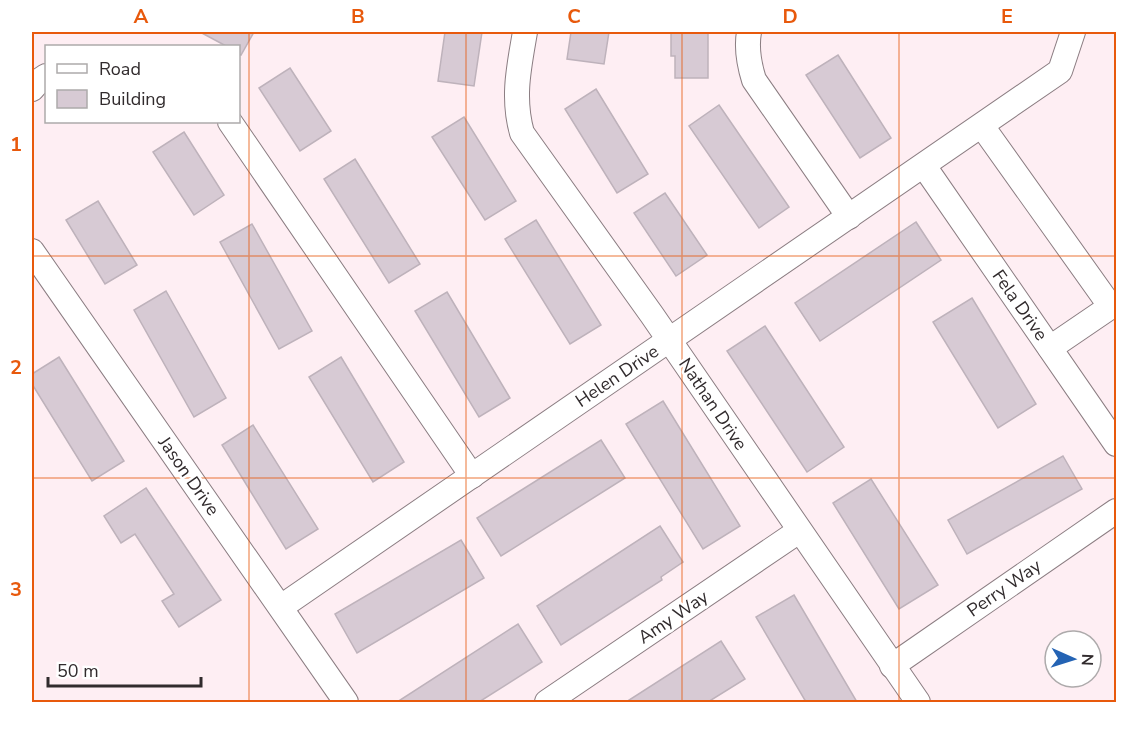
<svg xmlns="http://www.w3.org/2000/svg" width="1148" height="734" font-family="'Nunito Sans',sans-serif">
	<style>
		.building { fill: #d7cad4; stroke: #beb2bb; stroke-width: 1.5 }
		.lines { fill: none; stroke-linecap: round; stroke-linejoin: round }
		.minor-casing { stroke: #8b7d82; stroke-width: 26 }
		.minor { stroke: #fff; stroke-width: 24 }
		.grid { fill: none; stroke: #e8590c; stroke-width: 1.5; stroke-opacity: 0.55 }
		.labels { text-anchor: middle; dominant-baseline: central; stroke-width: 5; stroke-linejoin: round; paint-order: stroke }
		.street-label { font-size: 18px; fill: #312b2d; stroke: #fff }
		.neatline { fill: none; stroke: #e8590c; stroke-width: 2 }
		.grid-label { font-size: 20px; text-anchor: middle; font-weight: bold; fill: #e8590c }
	</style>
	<rect width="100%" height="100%" fill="#feeef3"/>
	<g class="building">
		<polygon points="200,32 254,32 241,55 238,54 238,46 226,46"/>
		<polygon points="445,32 482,32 474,86 438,81"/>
		<polygon points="571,32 609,32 604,64 567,59"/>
		<polygon points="671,32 708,32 708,78 675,78 675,56 671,56"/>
		<polygon points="838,55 891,138 860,158 806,75"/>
		<polygon points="290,68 331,131 300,151 259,88"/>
		<polygon points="596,89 648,174 617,193 565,109"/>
		<polygon points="719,105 789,207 759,228 689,126"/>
		<polygon points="464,117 516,201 485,220 432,137"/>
		<polygon points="184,132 224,195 194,215 153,152"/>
		<polygon points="355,159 420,264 389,283 324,179"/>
		<polygon points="665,193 707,255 676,276 634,213"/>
		<polygon points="98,201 137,265 105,284 66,220"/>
		<polygon points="536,220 601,325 570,344 505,239"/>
		<polygon points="916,222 941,260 820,341 795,303"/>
		<polygon points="252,224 312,331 279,349 220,242"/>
		<polygon points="166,291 226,398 194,417 134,310"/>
		<polygon points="447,292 510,398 479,417 415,311"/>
		<polygon points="972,298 1036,404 998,428 933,322"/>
		<polygon points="765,326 844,447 807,472 727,351"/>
		<polygon points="59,357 124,461 92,481 32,384 32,374"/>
		<polygon points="341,357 404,462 373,482 309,377"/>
		<polygon points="663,401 740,526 703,549 626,424"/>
		<polygon points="253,425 318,529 286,549 222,445"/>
		<polygon points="601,440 625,478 501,556 477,518"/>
		<polygon points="1063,456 1082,489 967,554 948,520"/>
		<polygon points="871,479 938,585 899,609 833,503"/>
		<polygon points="146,488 221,600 179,627 162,601 174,594 135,534 121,543 104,516"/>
		<polygon points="660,526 683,562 661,577 662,580 561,645 537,606"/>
		<polygon points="461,540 484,578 357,653 335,614"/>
		<polygon points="794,595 857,702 806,702 756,617"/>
		<polygon points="518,624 542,662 479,702 397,702"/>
		<polygon points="721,641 745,679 708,702 626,702"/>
	</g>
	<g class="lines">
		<g class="minor-casing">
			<g id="minor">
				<path d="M525,32C519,67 512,98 522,133L652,315L918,702"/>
				<path d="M749,32C746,49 749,64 754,80L849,217"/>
				<polyline points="32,89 40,80 46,76"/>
				<polyline points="230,122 472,476"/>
				<polyline points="982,126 1111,307"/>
				<polyline points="924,166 1116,444"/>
				<polyline points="32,251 346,702"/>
				<polyline points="1050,348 1116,303"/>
				<polyline points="281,607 1060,71 1073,32"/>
				<polyline points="892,666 1116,511"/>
				<polyline points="547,702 799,531"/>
			</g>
		</g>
		<use href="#minor" class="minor"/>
	</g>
	<path class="grid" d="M249,32V702M466,32V702M682,32V702M899,32V702M32,256H1116M32,478H1116"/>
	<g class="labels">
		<g class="street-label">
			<text transform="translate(1020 305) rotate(55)">Fela Drive</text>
			<text transform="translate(617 376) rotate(-34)">Helen Drive</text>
			<text transform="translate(713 404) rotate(56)">Nathan Drive</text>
			<text transform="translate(189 476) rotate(55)">Jason Drive</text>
			<text transform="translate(1004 588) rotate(-35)">Perry Way</text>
			<text transform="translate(673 617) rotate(-34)">Amy Way</text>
		</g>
	</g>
	<rect width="1148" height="734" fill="none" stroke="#ffffff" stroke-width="66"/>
	<rect x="45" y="45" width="195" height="78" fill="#ffffff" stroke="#adaaab" stroke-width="1.5"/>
	<rect x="57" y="64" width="30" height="9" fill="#ffffff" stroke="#adaaab" stroke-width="1.5"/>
	<text x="99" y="75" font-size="18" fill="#312b2d">Road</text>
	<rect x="57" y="90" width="30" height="18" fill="#d7cad4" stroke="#adaaab" stroke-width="1.5"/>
	<text x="99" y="105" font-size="18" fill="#312b2d">Building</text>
	<g transform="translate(1073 659) rotate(93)"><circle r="28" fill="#ffffff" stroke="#adaaab" stroke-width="1.5"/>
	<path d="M0-4.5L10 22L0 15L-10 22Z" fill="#2463b4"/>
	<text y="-9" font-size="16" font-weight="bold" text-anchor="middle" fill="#312b2d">N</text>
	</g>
	<path d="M48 677v9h153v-9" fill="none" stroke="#312b2d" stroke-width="3"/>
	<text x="57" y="677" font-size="18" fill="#312b2d" stroke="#ffffff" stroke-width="4.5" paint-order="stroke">50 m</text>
	<rect x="33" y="33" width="1082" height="668" class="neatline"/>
	<g class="grid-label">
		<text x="141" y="23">A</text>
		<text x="358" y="23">B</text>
		<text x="574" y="23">C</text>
		<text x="790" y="23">D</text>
		<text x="1007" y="23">E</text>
		<text x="16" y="151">1</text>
		<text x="16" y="374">2</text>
		<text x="16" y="596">3</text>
	</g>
</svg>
